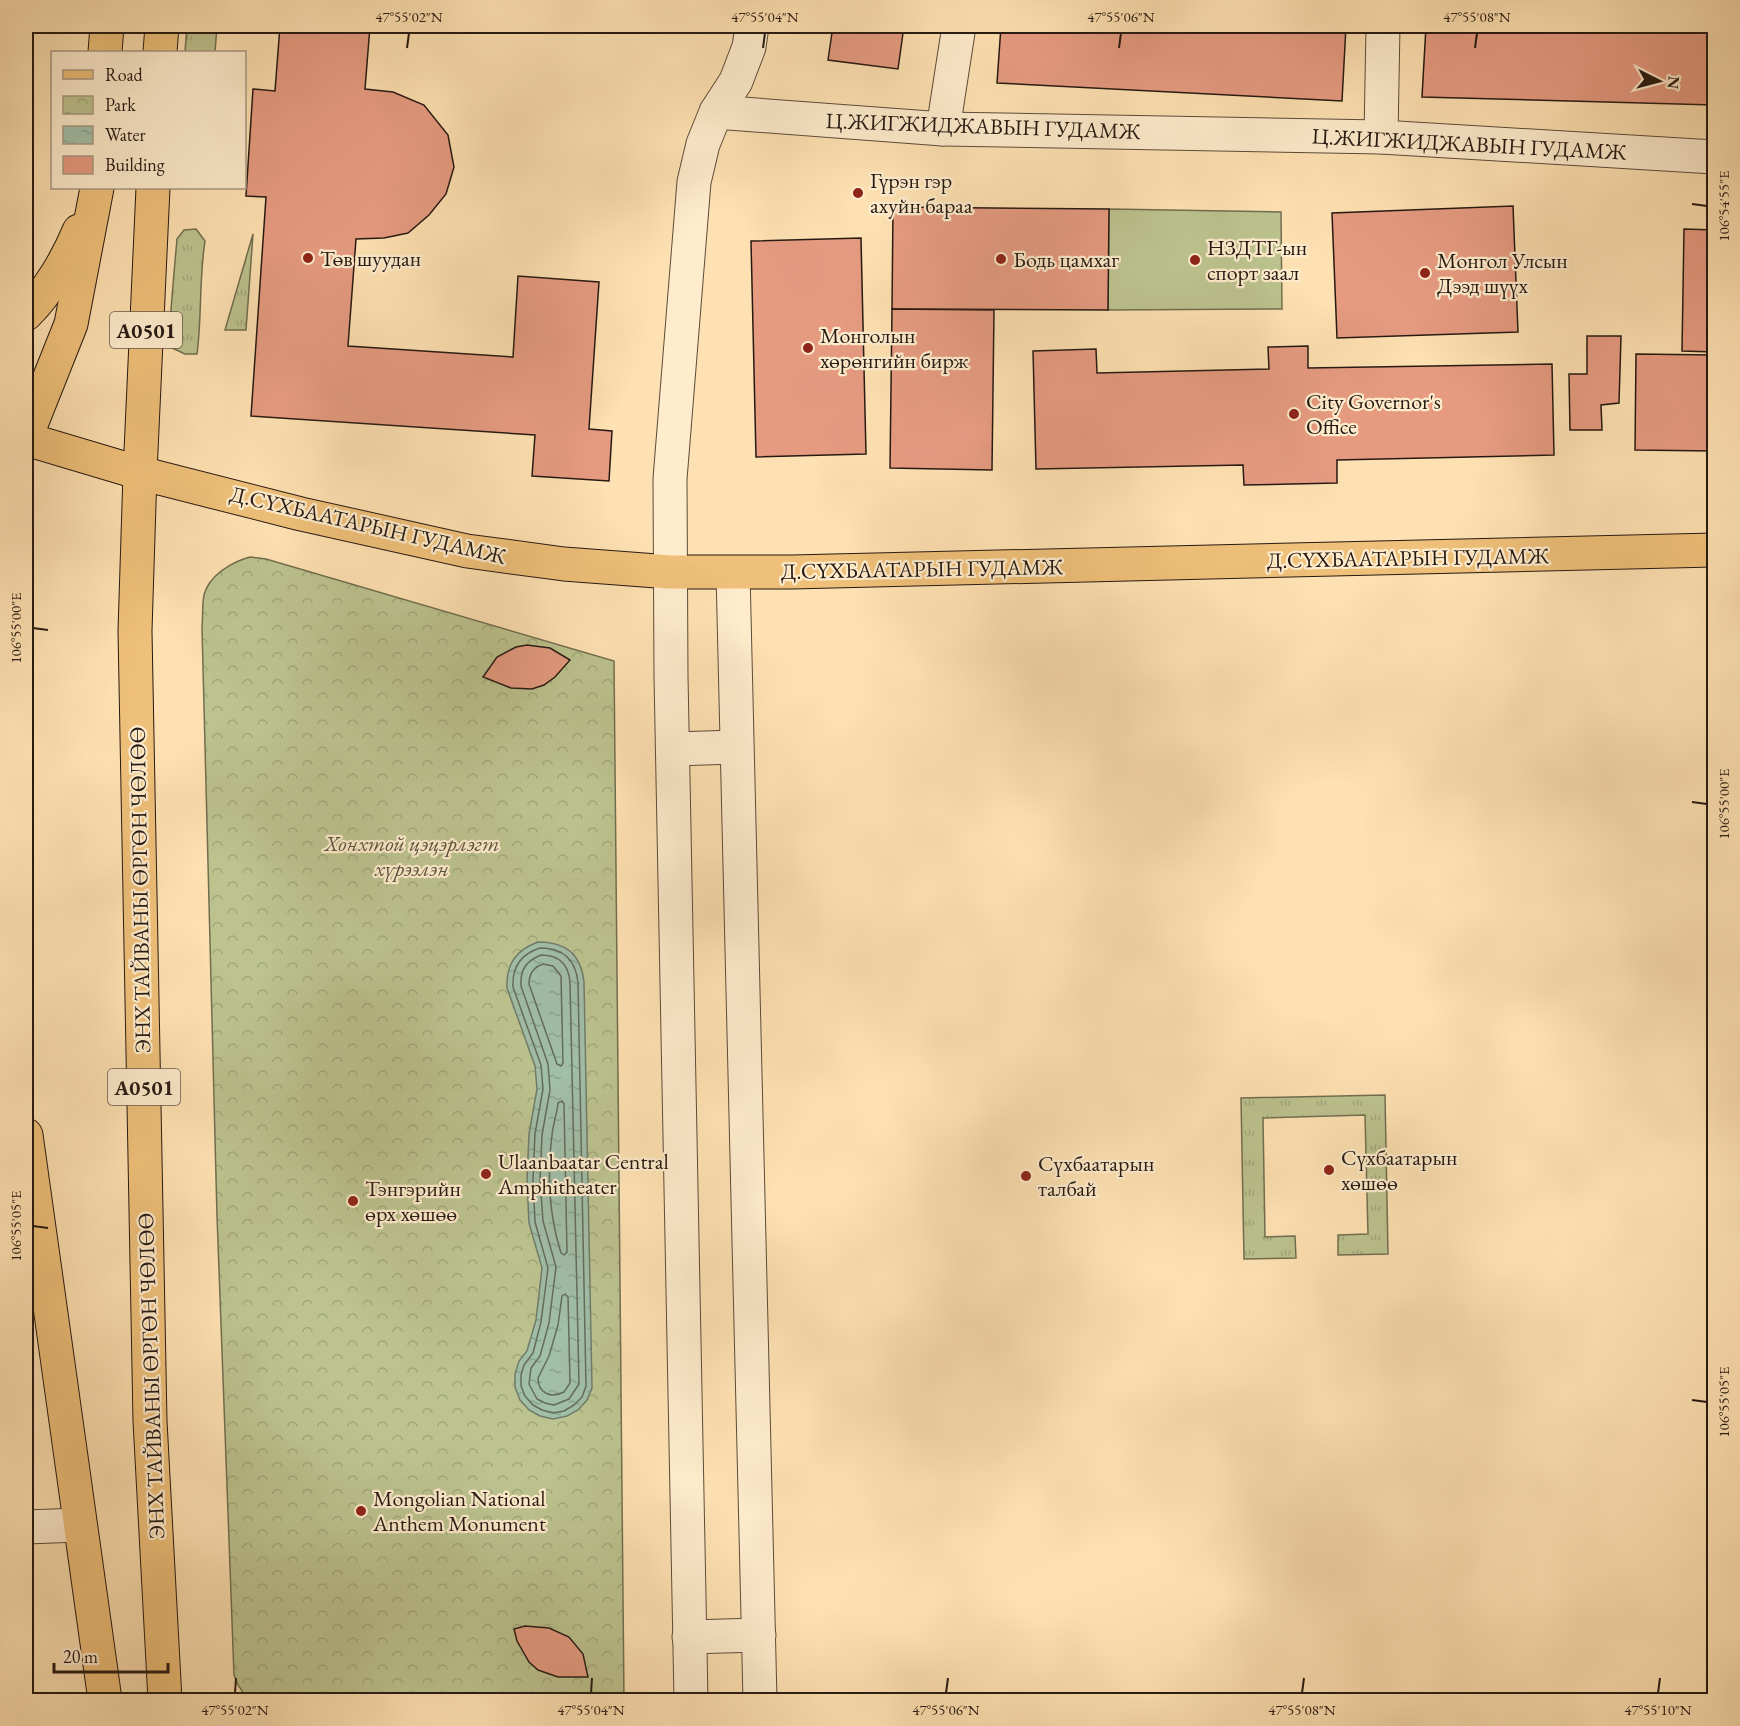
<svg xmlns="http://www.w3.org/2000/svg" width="1740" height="1726" font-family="'EB Garamond',serif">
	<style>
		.grass { fill: url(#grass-tufts); stroke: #716e50; stroke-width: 1.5 }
		.park { fill: url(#park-crowns); stroke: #716e50; stroke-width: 1.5 }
		.pitch { fill: #bcc38f; stroke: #716e50; stroke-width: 1.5 }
		.water { fill: url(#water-ripples); stroke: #707c6b; stroke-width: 1.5 }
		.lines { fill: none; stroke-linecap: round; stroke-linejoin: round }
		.shore { stroke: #646c5c; stroke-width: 1.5 }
		.building { fill: #e69b81; stroke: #261912; stroke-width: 1.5 }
		.minor-casing { stroke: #5c4b3a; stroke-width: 35 }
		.major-casing { stroke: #261912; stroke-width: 35 }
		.highway-casing { stroke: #261912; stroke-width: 35 }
		.minor { stroke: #feeccd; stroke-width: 33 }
		.major { stroke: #efc079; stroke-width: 33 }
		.highway { stroke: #efc079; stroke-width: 33 }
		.ticks { fill: none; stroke: #261912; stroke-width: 2 }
		.poi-dot { fill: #8f2418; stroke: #feeccd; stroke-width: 2 }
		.labels { text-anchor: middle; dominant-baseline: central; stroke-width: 4.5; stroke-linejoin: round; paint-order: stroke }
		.shield { fill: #feeccd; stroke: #67584a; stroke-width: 1.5 }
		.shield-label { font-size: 21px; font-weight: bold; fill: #261912 }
		.street-label { font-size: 22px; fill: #261912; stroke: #feeccd }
		.poi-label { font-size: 22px; fill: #261912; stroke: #feeccd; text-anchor: start }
		.park-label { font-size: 22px; font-style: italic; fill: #5a543e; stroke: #feeccd }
		.neatline { fill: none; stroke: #261912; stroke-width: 2 }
		.ticks-label { font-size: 15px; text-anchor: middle; fill: #261912 }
	</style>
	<defs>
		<pattern id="grass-tufts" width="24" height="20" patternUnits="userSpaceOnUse" patternTransform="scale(1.5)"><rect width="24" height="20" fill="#bcc38f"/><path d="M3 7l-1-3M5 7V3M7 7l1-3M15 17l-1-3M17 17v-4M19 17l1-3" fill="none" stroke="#a1a77a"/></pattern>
		<pattern id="park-crowns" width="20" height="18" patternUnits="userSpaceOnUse" patternTransform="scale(1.5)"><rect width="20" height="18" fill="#bcc38f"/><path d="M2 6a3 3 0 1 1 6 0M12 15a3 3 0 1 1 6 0" fill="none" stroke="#a1a77a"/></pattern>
		<pattern id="water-ripples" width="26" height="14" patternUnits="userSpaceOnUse" patternTransform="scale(1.5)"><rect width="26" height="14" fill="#a1bea7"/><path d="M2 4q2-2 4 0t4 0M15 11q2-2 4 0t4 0" fill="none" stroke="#8aa38f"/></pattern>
	</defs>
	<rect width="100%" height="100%" fill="#fee1b2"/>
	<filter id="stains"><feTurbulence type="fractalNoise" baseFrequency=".00333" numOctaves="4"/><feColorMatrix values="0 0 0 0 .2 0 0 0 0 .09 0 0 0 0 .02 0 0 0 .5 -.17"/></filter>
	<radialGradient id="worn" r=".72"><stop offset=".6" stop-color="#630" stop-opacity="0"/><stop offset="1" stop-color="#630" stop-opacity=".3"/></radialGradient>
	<g class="grass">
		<polygon points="187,26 217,26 215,52 185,52"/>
		<path d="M196,229L205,241C199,278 202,316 197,354H185L172,348L170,322L174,273L177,239L184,230Z"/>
		<polygon points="253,234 246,330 225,330"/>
		<polygon points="1385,1095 1388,1254 1338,1255 1338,1235 1368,1234 1365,1115 1263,1118 1265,1237 1295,1236 1296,1258 1244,1259 1241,1098"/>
	</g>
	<path class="park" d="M250,557L266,559L614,661L624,1700H248L238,1685L234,1675L217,1216L202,628C203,617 202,605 204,595C209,575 232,562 250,557Z"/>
	<polygon class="pitch" points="1109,209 1281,212 1282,309 1108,310"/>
	<path class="water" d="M538,942C566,942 581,954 584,982L592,1388L587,1400L578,1410L567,1416L553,1419L540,1416L529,1410L520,1400L515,1387V1374L519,1361L527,1351L536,1320L542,1268L529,1223L527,1180L529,1134L537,1089L535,1066L507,988C506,964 516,950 538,942Z"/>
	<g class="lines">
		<g class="shore">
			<path d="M540,948C563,948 576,960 578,983L586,1386L582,1397L574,1405L564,1411L553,1413L542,1410L533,1405L525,1396L521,1386V1375L524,1365L533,1353L541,1322L548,1268L535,1222L533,1180L535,1134L543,1089L541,1065L513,987C512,967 521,954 540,948Z"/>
			<path d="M541,955C560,955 569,965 570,983L579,1384L569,1399L554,1405L545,1403L537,1399L529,1384L531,1368L540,1356L549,1323L556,1267L543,1221L540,1180L542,1135L550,1090L548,1064L521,986C520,970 526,961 541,955Z"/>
			<path d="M543,964L553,966L561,976L563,1063L561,1066L557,1064L529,984C529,974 534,967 543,964Z"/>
			<path d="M562,1101L564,1104L567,1252L564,1255L561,1253C549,1215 547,1175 552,1135C553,1124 557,1114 558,1103Z"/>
			<path d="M565,1294L568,1297L570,1383L564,1392C551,1399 538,1393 538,1378L549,1356L558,1325L562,1296Z"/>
		</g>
	</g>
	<g class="building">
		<polygon points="280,26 370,26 365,89 393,92 424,105 448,135 454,167 446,194 429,215 408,233 384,238 356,239 348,346 513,357 518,276 599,282 589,429 612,431 609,481 532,476 535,435 251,416 266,197 246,196 253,89 275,91"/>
		<polygon points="833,26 904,26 898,69 828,60"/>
		<polygon points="1001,26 1346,26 1342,101 997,83"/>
		<polygon points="1426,26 1714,26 1714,105 1422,97"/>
		<polygon points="1513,206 1518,332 1337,338 1332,213"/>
		<polygon points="893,207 1109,209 1108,310 892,309"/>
		<polygon points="1684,229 1714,230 1714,352 1682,351"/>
		<polygon points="861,238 866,454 756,457 751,241"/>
		<polygon points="892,309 994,310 992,470 890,468"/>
		<polygon points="1587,336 1621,336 1619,403 1601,405 1602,430 1570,430 1569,374 1587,374"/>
		<polygon points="1308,346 1308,368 1552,364 1554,455 1337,460 1337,483 1244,485 1243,465 1036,469 1033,351 1096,349 1097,373 1269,369 1268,347"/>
		<polygon points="1636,354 1714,355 1714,451 1635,450"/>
		<polygon points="527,645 550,648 570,660 555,677 544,685 532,689 511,688 483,677 497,657 516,647"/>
		<polygon points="525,1626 549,1628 569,1637 583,1654 588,1677 558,1677 538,1670 529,1662 517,1641 514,1629"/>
	</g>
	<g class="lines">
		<g class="minor-casing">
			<g id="minor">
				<polyline points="716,112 943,129 1381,137 1714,157"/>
				<polyline points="943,129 959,26"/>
				<polyline points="1381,137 1383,26"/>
				<polyline points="733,573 760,1700"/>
				<polyline points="673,749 736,747"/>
				<polyline points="26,1527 80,1525"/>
				<polyline points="689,1637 759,1635"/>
				<polyline points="691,1700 671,676 670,479 694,182 703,144 716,112 736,81 749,47 752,26"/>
			</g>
		</g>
		<g class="major-casing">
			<polyline id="major" points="140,473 301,514 467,551 564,564 670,572 792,572 1714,550"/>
		</g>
		<g class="highway-casing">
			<g id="highway">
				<polyline points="105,52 107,26"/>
				<polyline points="160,52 162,26"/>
				<polyline points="153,188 140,473 135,631 150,1421 165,1700"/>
				<path d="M26,314C48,292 67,260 79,231"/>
				<polyline points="26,437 71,324 97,188"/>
				<polyline points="26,439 140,473"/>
				<polyline points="26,1135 105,1700"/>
			</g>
		</g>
		<use href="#minor" class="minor"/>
		<use href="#major" class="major"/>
		<use href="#highway" class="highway"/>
	</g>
	<path class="ticks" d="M407,48L409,33M763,48L765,33M1119,48L1121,33M1475,48L1477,33M1692,204L1707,206M33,628L48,630M1692,802L1707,804M33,1226L48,1228M1692,1400L1707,1402M235,1693L236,1678M591,1693L592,1678M946,1693L948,1678M1302,1693L1304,1678M1658,1693L1660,1678"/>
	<g class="poi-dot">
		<circle cx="858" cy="193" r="6"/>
		<circle cx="308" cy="258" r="6"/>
		<circle cx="1001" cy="259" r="6"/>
		<circle cx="1195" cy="260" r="6"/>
		<circle cx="1425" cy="273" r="6"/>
		<circle cx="808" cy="348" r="6"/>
		<circle cx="1294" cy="414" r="6"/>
		<circle cx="1329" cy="1170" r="6"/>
		<circle cx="486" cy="1174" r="6"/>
		<circle cx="1026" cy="1176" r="6"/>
		<circle cx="353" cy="1201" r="6"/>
		<circle cx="361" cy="1511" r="6"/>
	</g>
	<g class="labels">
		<g class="shield">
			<rect x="110" y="312" width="72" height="36" rx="4.5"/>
			<rect x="108" y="1069" width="72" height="36" rx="4.5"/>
		</g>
		<g class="shield-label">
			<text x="146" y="330">A0501</text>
			<text x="144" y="1087">A0501</text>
		</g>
		<g class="street-label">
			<text transform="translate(983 126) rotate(2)">Ц.ЖИГЖИДЖАВЫН ГУДАМЖ</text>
			<text transform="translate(1469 144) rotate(3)">Ц.ЖИГЖИДЖАВЫН ГУДАМЖ</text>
			<text transform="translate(368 525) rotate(13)">Д.СҮХБААТАРЫН ГУДАМЖ</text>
			<text transform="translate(1408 558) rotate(-1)">Д.СҮХБААТАРЫН ГУДАМЖ</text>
			<text transform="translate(922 569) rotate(-1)">Д.СҮХБААТАРЫН ГУДАМЖ</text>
			<text transform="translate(140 890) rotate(-91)">ЭНХ ТАЙВАНЫ ӨРГӨН ЧӨЛӨӨ</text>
			<text transform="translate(151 1376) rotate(-92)">ЭНХ ТАЙВАНЫ ӨРГӨН ЧӨЛӨӨ</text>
		</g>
		<g class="poi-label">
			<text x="870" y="180">Гүрэн гэр<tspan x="870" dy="25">ахуйн бараа</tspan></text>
			<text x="1207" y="247">НЗДТГ-ын<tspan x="1207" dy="25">спорт заал</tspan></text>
			<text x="320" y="258">Төв шуудан</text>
			<text x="1013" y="259">Бодь цамхаг</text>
			<text x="1437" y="260">Монгол Улсын<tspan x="1437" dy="25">Дээд шүүх</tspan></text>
			<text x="820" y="335">Монголын<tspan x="820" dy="25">хөрөнгийн бирж</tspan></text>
			<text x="1306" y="401">City Governor's<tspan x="1306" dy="25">Office</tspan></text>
			<text x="1341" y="1157">Сүхбаатарын<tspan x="1341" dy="25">хөшөө</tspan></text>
			<text x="498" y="1161">Ulaanbaatar Central<tspan x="498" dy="25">Amphitheater</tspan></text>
			<text x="1038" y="1163">Сүхбаатарын<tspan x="1038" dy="25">талбай</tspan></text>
			<text x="365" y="1188">Тэнгэрийн<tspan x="365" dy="25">өрх хөшөө</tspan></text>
			<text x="373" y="1498">Mongolian National<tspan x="373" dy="25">Anthem Monument</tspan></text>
		</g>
		<g class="park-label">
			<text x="412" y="843">Хонхтой цэцэрлэгт<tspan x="412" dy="25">хүрээлэн</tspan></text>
		</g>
	</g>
	<rect width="1740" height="1726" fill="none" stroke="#fee1b2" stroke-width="66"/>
	<rect x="51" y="51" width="195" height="138" fill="#feeccd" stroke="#a89882" stroke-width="1.5"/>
	<rect x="63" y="70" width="30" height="9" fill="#efc079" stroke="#a89882" stroke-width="1.5"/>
	<text x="105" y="81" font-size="18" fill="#261912">Road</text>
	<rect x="63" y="96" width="30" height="18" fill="url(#park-crowns)" stroke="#a89882" stroke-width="1.5"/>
	<text x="105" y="111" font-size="18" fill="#261912">Park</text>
	<rect x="63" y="126" width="30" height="18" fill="url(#water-ripples)" stroke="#a89882" stroke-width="1.5"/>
	<text x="105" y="141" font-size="18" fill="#261912">Water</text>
	<rect x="63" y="156" width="30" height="18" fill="#e69b81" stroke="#a89882" stroke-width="1.5"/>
	<text x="105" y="171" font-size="18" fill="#261912">Building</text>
	<g transform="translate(1659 81) rotate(96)" stroke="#feeccd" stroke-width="4.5" paint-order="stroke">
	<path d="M0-4.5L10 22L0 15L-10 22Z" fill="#261912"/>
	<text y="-9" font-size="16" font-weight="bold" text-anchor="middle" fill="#261912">N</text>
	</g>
	<path d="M54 1663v9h114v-9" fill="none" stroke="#261912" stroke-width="3"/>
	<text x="63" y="1663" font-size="18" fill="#261912" stroke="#feeccd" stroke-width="4.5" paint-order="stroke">20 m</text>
	<rect x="33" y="33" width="1674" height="1660" class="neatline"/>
	<g class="ticks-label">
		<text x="409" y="22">47°55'02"N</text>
		<text x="765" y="22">47°55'04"N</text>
		<text x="1121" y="22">47°55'06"N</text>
		<text x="1477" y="22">47°55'08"N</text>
		<text transform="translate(1724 206) rotate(-90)" y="5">106°54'55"E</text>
		<text transform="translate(16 628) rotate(-90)" y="5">106°55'00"E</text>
		<text transform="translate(1724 804) rotate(-90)" y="5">106°55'00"E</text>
		<text transform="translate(16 1226) rotate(-90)" y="5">106°55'05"E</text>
		<text transform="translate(1724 1402) rotate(-90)" y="5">106°55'05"E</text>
		<text x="235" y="1715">47°55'02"N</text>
		<text x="591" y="1715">47°55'04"N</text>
		<text x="946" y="1715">47°55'06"N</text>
		<text x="1302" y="1715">47°55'08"N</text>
		<text x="1658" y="1715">47°55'10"N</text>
	</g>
	<rect width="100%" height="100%" filter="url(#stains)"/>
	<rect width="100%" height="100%" fill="url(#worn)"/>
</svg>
